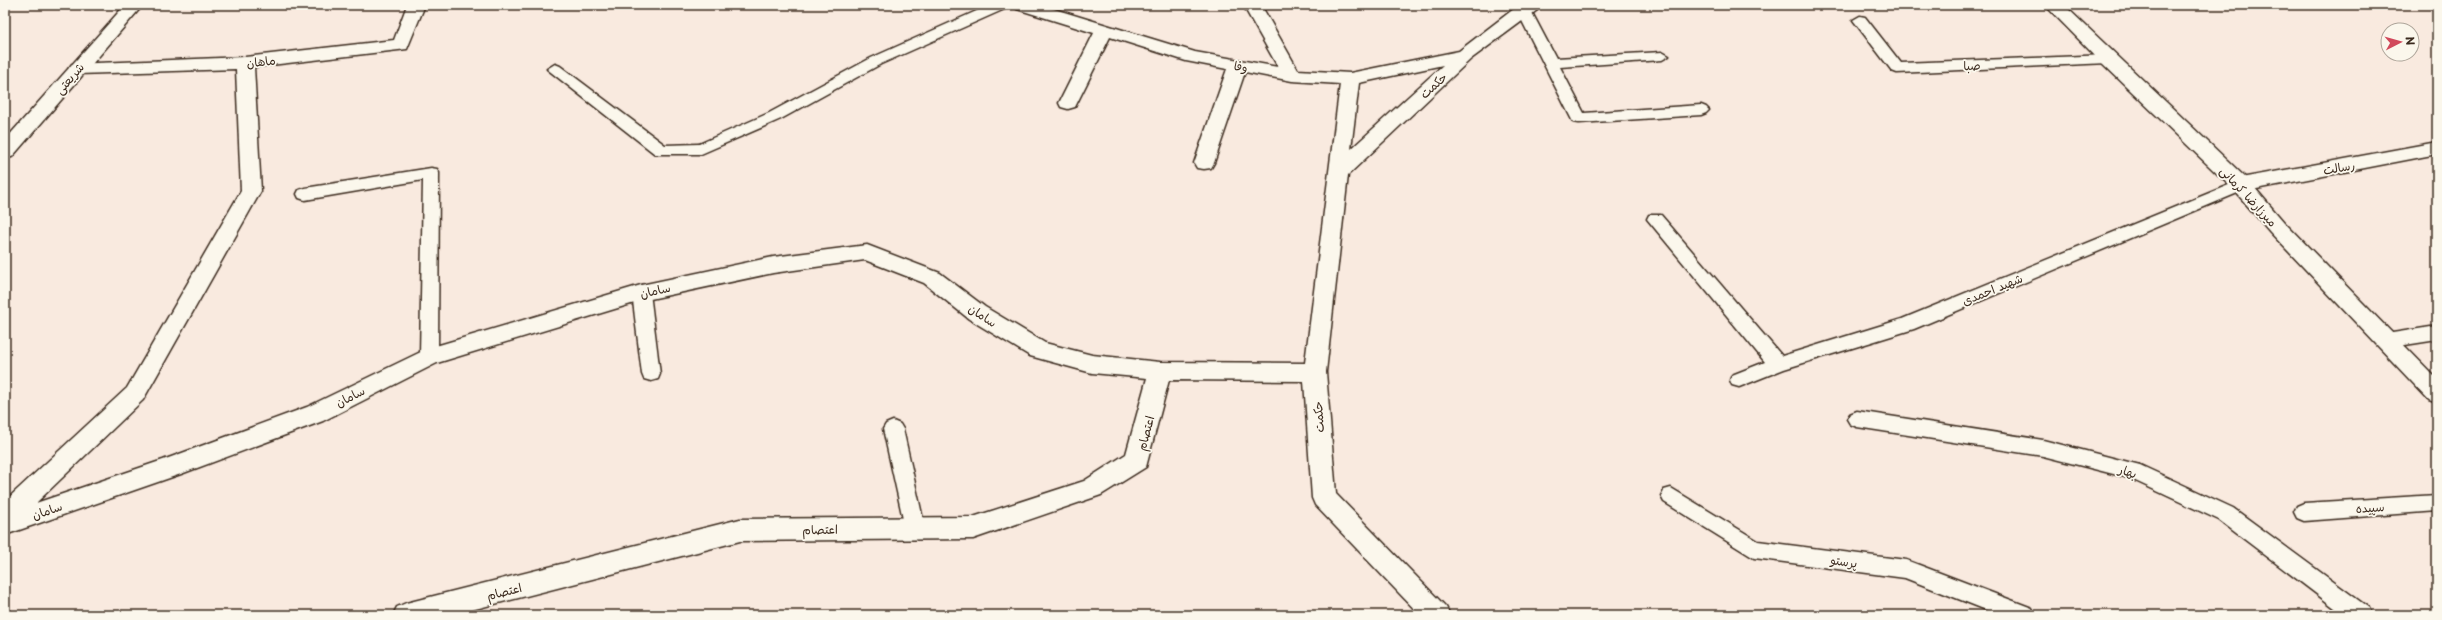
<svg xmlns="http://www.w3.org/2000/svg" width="2442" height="620" font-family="'Playpen Sans','Playpen Sans Arabic',sans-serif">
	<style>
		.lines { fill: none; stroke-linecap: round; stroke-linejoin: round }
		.service-casing { stroke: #3b2a1e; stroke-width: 3 }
		.minor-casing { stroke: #3b2a1e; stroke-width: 3 }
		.secondary-casing { stroke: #3b2a1e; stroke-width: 3 }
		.service { fill: #fbf7ec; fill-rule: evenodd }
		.minor { fill: #fbf7ec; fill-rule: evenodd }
		.secondary { fill: #fbf7ec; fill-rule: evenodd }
		.labels { text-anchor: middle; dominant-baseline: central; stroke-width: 3.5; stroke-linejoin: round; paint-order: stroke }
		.street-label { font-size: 12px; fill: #3b2a1e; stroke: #fbf7ec }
	</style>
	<rect width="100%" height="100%" fill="#f9eadf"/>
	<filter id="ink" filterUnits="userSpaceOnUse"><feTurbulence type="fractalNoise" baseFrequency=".025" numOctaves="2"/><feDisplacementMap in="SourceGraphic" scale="8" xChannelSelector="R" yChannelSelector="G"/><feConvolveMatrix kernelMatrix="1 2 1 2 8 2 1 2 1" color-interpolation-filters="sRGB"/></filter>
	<g filter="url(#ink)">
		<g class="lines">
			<g class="service-casing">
				<g id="service">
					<polygon points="990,5 1009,5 1007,8 881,64 781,119 701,154 655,154 547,69 555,64 560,66 665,145 699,144 769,113 871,58"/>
					<polygon points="1514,5 1528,5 1556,58 1662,52 1669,56 1662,60 1560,67 1584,113 1701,105 1706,107 1709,110 1706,113 1701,115 1579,123 1573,122"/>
					<polygon points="1860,16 1865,17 1901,63 2108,55 2115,59 2108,63 1897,73 1892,71 1853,20"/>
					<polygon points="431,168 437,169 439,173 438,357 436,362 429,364 422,362 420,357 423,180 305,200 299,198 297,194 299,190 305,188"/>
					<polygon points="2241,180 2247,181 2249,185 2247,189 1914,329 1784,369 1739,387 1732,385 1730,380 1732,375 1765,362 1647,219 1649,215 1661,215 1782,356 1902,319"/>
					<polygon points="641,287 647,288 650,293 660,374 658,379 651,381 644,379 642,374 632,293 635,288"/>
					<polygon points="2437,326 2437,340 2386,348 2379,346 2377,341 2379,336 2386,334"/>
					<polygon points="1857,411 2043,440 2140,465 2233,508 2369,608 2372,615 2344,615 2219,520 2129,478 2043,456 1857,427 1850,424 1847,419 1850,414"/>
					<polygon points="893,421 900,424 903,429 925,528 922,534 915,537 908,534 905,528 883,429 886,424"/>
					<polygon points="1671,488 1758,541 1906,560 2032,608 2035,615 1999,615 1905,578 1754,558 1664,502 1661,496 1664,490"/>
					<polygon points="2437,495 2437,511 2304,521 2297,518 2294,512 2297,506 2304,503"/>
				</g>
			</g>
			<g class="minor-casing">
				<g id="minor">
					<path d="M407,5H425L407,49L254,67L261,191L143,400L36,503L163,460L307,407L429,348L641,285L773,257L867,245L940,273L985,307L1045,343L1092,355L1160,362L1305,363L1340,84L1292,81L1245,72L1214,163L1211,168L1204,169L1197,168L1194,163L1227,69L1186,61L1110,37L1075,107L1068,109L1061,107L1059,103L1094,33L1017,9L1014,5H1041L1195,52L1278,67L1243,5H1261L1298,70L1350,73L1459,51L1519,5H1544L1471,59L1348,175L1326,372L1336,494L1446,607L1450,615H1420L1315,505L1312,498L1304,381L1169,380L1146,467L1101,495L973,539L740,541L452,615H393L397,607L406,603L740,519L973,517L1084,481L1126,454L1147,378L1092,373L1030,356L969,319L924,283L865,260L773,273L641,301L437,363L323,421L181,474L5,535V501L127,388L241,191L236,69L78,74L72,72L69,68L72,64L245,57L394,40ZM1443,65L1351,149L1359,83Z"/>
					<polygon points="2437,142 2437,154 2241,192 2234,190 2231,185 2234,180 2241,178"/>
				</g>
			</g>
			<g class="secondary-casing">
				<g id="secondary">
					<polygon points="125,5 143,5 12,157 5,158 5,140"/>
					<polygon points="2045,5 2064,5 2248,180 2284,222 2437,379 2437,403 2429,400 2270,232 2234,190 2102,63"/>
				</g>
			</g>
			<use href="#service" class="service"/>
			<use href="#minor" class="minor"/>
			<use href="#secondary" class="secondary"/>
		</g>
	</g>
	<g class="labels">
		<g class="street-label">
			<text transform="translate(261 61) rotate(-6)">ماهان</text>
			<text transform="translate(1972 65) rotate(-2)">صبا</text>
			<text transform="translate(1241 66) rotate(10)">وفا</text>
			<text transform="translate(69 78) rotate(-49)">شریعتی</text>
			<text transform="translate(1433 85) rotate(-42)">حکمت</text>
			<text transform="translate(2339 167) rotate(-10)">رسالت</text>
			<text transform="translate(2249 196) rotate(47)">میرزارضا کرمانی</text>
			<text transform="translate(1992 289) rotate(-22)">شهید احمدی</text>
			<text transform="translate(655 290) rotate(-13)">سامان</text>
			<text transform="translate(983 315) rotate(33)">سامان</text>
			<text transform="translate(350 396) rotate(-27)">سامان</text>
			<text transform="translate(1318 417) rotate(-94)">حکمت</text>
			<text transform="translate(1145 433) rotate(-75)">اعتصام</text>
			<text transform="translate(2128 471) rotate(18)">بهار</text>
			<text transform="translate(2370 507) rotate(-4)">سپیده</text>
			<text transform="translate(47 510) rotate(-19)">سامان</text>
			<text transform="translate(820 529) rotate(-1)">اعتصام</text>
			<text transform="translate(1844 561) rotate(8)">پرستو</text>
			<text transform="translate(504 591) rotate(-14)">اعتصام</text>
		</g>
	</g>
	<rect width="2442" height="620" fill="none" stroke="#fbf7ec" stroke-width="20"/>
	<rect x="10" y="10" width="2422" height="600" fill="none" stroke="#3b2a1e" stroke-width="1.5" filter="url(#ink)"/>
	<g transform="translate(2400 42) rotate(84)"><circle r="19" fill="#fbf7ec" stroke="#aea59a"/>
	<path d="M0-3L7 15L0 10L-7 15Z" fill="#d1495b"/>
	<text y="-6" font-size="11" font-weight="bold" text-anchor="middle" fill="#3b2a1e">N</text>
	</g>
</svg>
